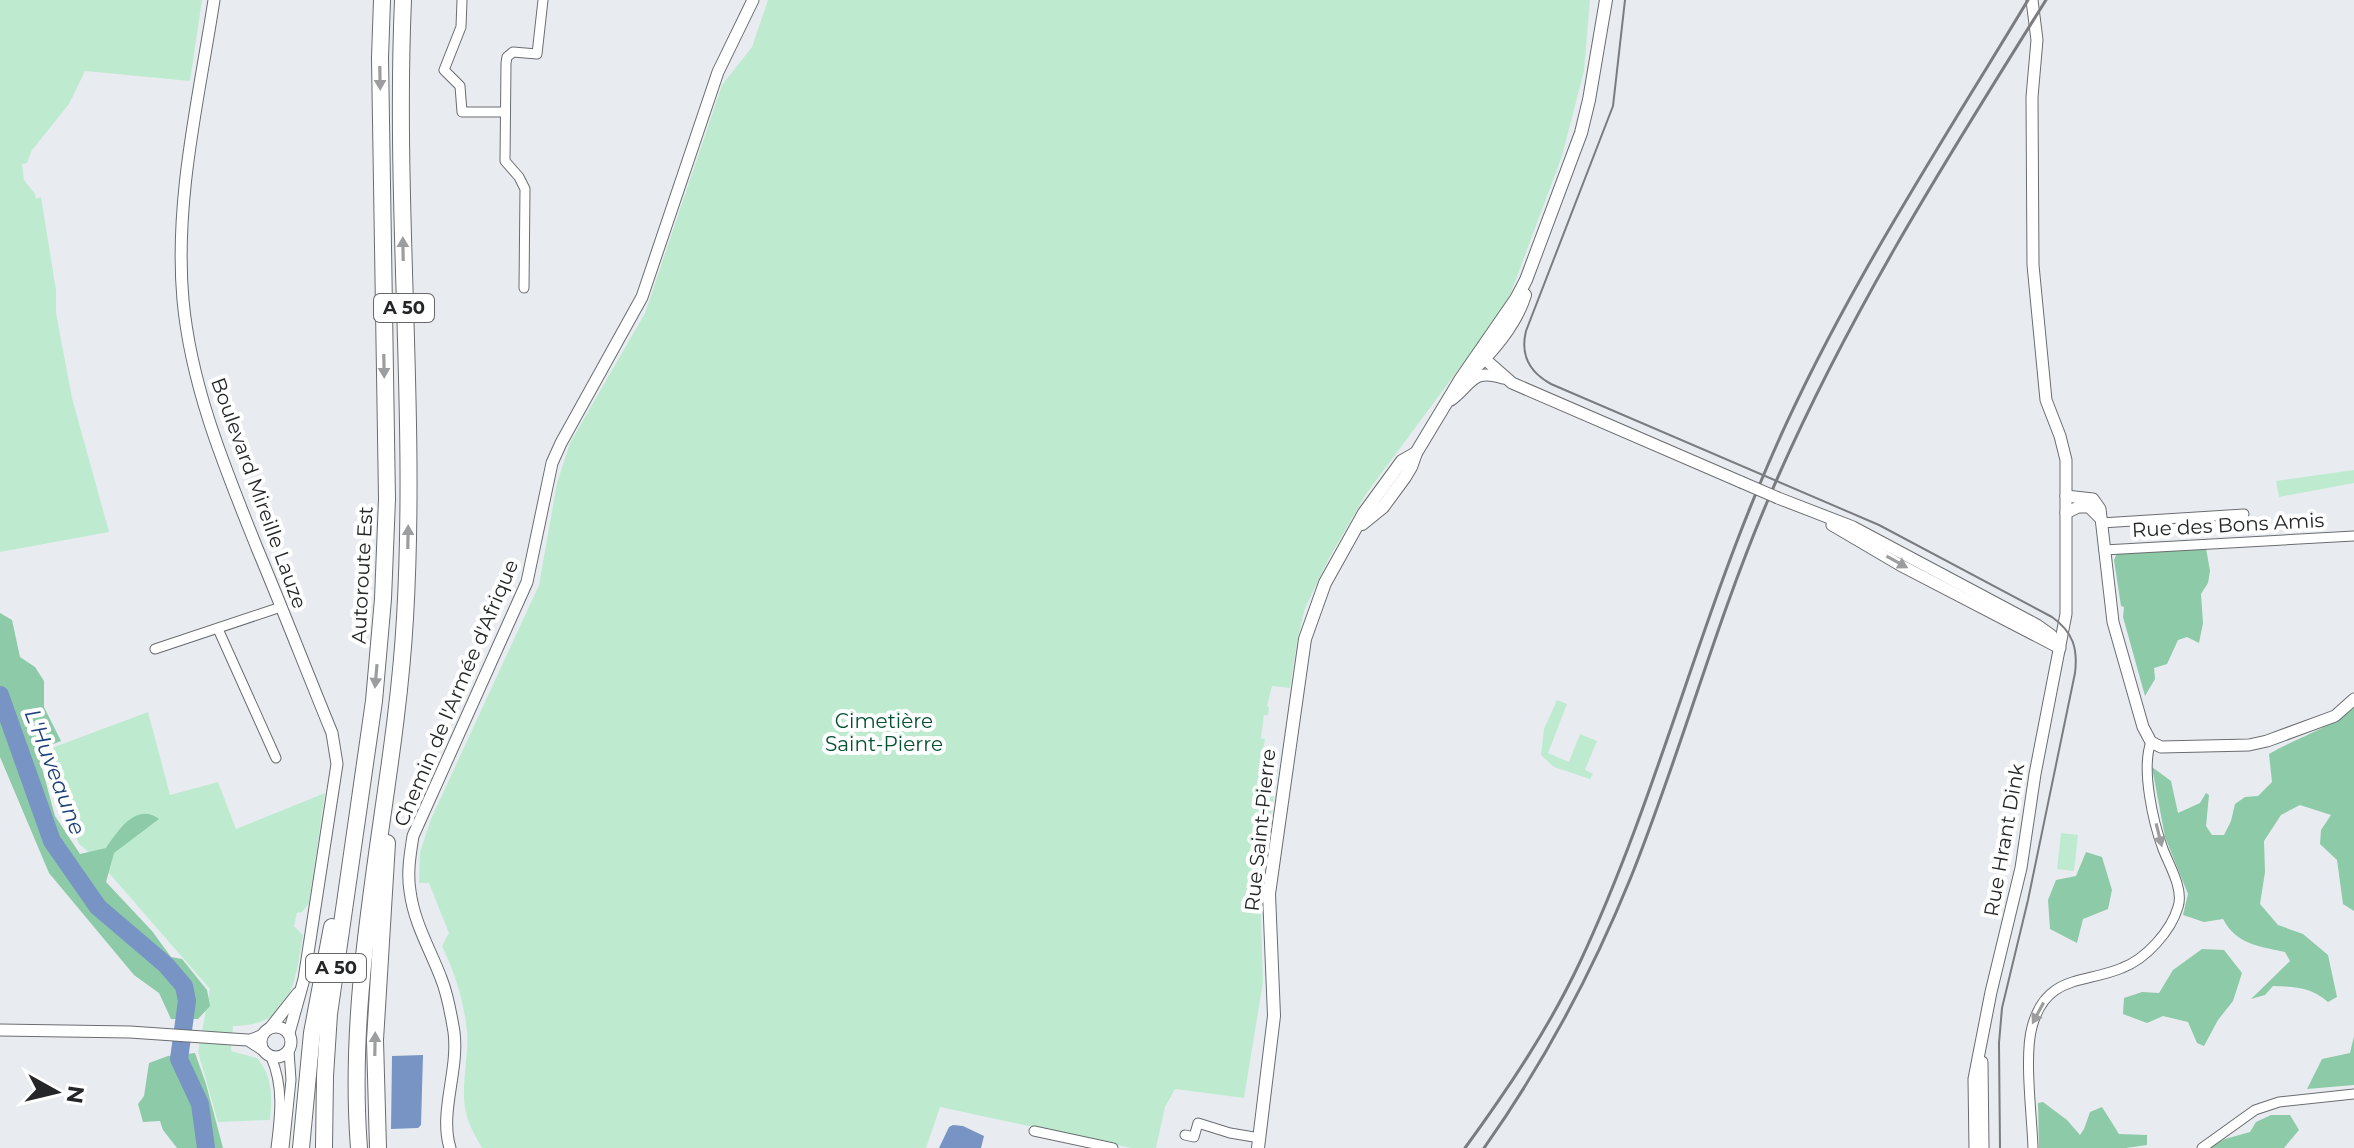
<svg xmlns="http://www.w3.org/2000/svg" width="2354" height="1148" font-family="Montserrat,sans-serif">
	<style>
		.green { fill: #beebd0 }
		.forest { fill: #8dcaa7 }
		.water { fill: #7794c4 }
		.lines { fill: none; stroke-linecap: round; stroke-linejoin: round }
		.river { stroke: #7794c4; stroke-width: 18 }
		.minor-casing { stroke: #6a6d70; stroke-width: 11 }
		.tertiary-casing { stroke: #6a6d70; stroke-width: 13 }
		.secondary-casing { stroke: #6a6d70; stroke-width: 14 }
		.motorway-casing { stroke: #6a6d70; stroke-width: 18 }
		.minor { stroke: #fff; stroke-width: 9 }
		.tertiary { stroke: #fff; stroke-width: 11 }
		.secondary { stroke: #fff; stroke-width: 12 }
		.motorway { stroke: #fff; stroke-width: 16 }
		.tram { stroke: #7a7c7f; stroke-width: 2 }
		.rail { stroke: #7a7c7f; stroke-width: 3 }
		.tertiary-bridge-casing { stroke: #6a6d70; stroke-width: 13; stroke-linecap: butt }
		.tertiary-bridge { stroke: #fff; stroke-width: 11 }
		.oneway { fill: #9c9d9e }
		.labels { text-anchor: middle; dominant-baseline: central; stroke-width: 8; stroke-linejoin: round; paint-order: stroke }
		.shield { fill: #fff; stroke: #666768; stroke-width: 2 }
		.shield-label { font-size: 18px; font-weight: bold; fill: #242627 }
		.street-label { font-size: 20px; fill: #242627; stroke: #fff }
		.park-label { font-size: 20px; fill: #005031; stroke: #fff }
		.water-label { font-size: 22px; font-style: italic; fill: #1c407b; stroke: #fff }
	</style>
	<rect width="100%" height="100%" fill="#e8ecf0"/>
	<g class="green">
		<polygon points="0,0 202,0 190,81 85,71 69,104 32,150 27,163 22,164 24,180 35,194 36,199 41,197 56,290 56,313 72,398 109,532 0,552"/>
		<path d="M768,0H1590L1584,71L1562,156L1510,295L1501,312L1366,494L1328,560L1305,608L1297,641L1290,688L1272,686L1267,706L1269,707L1268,715H1264L1261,738L1265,739L1260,765L1278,768L1260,889L1263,982L1244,1098L1175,1089L1165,1107L1156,1148H1131L940,1107L926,1148H482C476,1137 469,1126 466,1113C460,1087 469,1058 467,1031C464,1002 455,973 442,946L449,933L429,883H419L420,852L431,819L539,585L557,483L570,443L645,313L722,85L752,47Z"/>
		<polygon points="2354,470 2354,483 2279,497 2276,481"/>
		<polygon points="1557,700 1567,704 1548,753 1569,762 1580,734 1597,741 1585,770 1593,774 1590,779 1554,767 1541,755 1544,729"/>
		<path d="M148,712L170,795L218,782L236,829L325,793L309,903L302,912L297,913L294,926L303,935C295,983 292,1026 233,1026L231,1051L257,1058C273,1077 272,1096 270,1120L218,1122L198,1052L210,989L95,857L79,844L41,752Z"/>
		<polygon points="2061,833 2078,835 2074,871 2057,869"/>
	</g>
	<g class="forest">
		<polygon points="2206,548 2210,571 2208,583 2201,594 2203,623 2199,643 2187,637 2178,640 2167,664 2154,668 2155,679 2145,696 2123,617 2124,607 2121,606 2114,560 2117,553"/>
		<path d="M0,613L12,620L20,657L35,667L44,681V707L61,741L37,750L55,816L80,854L106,848C118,831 136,802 159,819L114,853L106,882L152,931L171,957L182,959L207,990L210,1006L198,1019H171L159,993L134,975L49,873L0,757Z"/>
		<path d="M2354,708V911L2343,904L2337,860L2320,844L2321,830L2331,815L2300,805L2281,815L2264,841L2265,872L2260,904L2278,925L2303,934L2328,955L2337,997L2328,1002C2310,987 2296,987 2273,986L2265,995L2251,999L2290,961L2285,952C2259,946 2237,945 2223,919L2204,922L2183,915L2188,894L2165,837L2152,767L2171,781L2178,813L2200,803L2206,793L2209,795L2206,826L2212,835H2224L2231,821L2235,804L2245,797L2258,796L2272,782L2269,754C2297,738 2329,728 2354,708Z"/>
		<polygon points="2086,852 2102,857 2112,890 2108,909 2083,919 2077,943 2050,929 2048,900 2056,880 2076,876"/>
		<polygon points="2202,949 2224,950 2242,973 2233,1001 2218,1020 2204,1046 2197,1043 2188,1022 2163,1016 2147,1023 2123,1014 2124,998 2142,992 2159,993 2173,970"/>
		<polygon points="2354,1036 2354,1085 2307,1089 2322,1059 2350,1053"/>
		<polygon points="195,1053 206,1084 223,1148 177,1148 163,1130 160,1121 143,1122 138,1104 144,1096 149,1063 168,1056"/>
		<polygon points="2043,1102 2067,1120 2080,1135 2084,1129 2090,1112 2102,1107 2119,1134 2147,1135 2147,1145 2126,1148 2039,1148 2038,1103"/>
		<polygon points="2271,1115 2290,1115 2299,1130 2284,1148 2210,1148 2225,1139 2250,1132 2256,1122"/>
	</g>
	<g class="water">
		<polygon points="423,1055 421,1125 418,1128 391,1129 392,1056"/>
		<polygon points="953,1125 963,1126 984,1136 981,1148 939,1148 949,1127"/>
	</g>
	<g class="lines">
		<polyline class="river" points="0,695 52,841 98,907 166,965 184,986 187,1001 179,1059 200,1104 206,1148"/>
		<g class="minor-casing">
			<g id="minor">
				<polyline points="462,0 461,27 444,70 460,86 462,112 505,112"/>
				<polyline points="524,288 525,189 519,177 505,161 506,63 507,57 513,52 537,54 543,0"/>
				<polyline points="2101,523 2244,514"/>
				<polyline points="2104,550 2354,536"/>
				<polyline points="218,629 276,758"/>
				<polyline points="155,649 281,607"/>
				<polyline points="248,1040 263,1034"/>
				<path d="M271,1057C284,1087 280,1116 276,1148"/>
				<polyline points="1034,1131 1113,1148"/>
				<polyline points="1185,1135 1194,1137 1198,1123 1230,1133 1260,1138"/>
				<polyline points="284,1148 291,1080 289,1051"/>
				<path d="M2033,1148C2032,1116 2024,1056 2032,1027C2046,974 2084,984 2122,968C2146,959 2171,931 2178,907C2184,889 2169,865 2163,849C2153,822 2141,769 2151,742"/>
				<polyline points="2202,1148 2255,1110 2279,1102 2354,1094"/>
			</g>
		</g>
		<g class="tertiary-casing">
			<g id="tertiary">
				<path d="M214,0C199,98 174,200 183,300C191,387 225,468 257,548C283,610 307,672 332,733L337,764L304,979L289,1033"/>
				<polyline points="1479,354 1512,383 1741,482"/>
				<path d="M1451,400C1472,384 1472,368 1503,378"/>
				<polyline points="2066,496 2093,499 2100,509 2113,622 2143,727 2151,742 2161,747 2249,745 2267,741 2335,716 2354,699"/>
				<polyline points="1778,498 1853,527 2037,625 2051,635 2060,648"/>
				<polyline points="2066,513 2078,507 2089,507 2101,519"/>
				<polyline points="1832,525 1900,565 2056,646"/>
				<circle cx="276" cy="1042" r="15"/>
				<polyline points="271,1027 298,993"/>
				<polyline points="0,1030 130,1032 232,1039 248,1040 262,1049"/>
				<polyline points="1982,1062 1983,1148"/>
				<path d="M450,1148C439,1112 459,1071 454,1032C451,1014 448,995 441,978C430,949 414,923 410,891C407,873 410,855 413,836L527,582L552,463L561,443L642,297L718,72L753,0"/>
				<polyline points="1975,1148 1974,1079 1991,992 2021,868 2035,774 2066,614 2066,460 2060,436 2046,400 2033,265 2032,97 2037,40 2032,0"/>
			</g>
		</g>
		<g class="secondary-casing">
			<g id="secondary">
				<path d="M1472,371C1493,351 1516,324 1525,295"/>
				<polyline points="1362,524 1383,507 1405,477 1411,467 1416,453 1460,380 1516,299 1526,280 1581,133 1589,100 1606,0"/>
				<polyline points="1258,1148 1274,1016 1269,894 1305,639 1325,583 1364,513 1402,461 1416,453"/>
			</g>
		</g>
		<g class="motorway-casing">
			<g id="motorway">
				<polyline points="301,1148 312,1033 332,927"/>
				<polyline points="324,1148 325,1076 329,1014 374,701 383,599 387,499 380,58 382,0"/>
				<path d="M359,1148C345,969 395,795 405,618C417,412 394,206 403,0"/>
				<polyline points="378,1148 375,1040 387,843"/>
			</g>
		</g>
		<use href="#minor" class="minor"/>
		<use href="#tertiary" class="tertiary"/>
		<use href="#secondary" class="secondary"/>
		<use href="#motorway" class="motorway"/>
		<path class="tram" d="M1625,0L1613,106L1526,331C1520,355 1529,372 1551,384L1879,525L2052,617C2073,632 2078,648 2075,673L2028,900L2002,1008L1999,1043L2000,1148"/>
		<g class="rail">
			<path d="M1465,1148C1508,1089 1549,1028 1580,962C1655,802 1697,629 1767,467C1837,302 1936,153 2028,0"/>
			<path d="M1484,1148C1544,1063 1592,973 1631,877C1680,755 1714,628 1765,507C1840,328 1943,164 2046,0"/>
		</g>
		<g class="tertiary-bridge-casing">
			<polyline id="tertiary-bridge" points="1741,482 1778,498"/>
		</g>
		<use href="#tertiary-bridge" class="tertiary-bridge"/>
	</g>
	<defs><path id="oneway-solid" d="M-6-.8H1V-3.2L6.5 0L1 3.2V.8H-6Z" transform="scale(2)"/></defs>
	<g class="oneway">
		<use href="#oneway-solid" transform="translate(380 78) rotate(89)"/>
		<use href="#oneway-solid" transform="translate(403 249) rotate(-91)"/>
		<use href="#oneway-solid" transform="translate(384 366) rotate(89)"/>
		<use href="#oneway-solid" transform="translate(408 537) rotate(-89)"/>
		<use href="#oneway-solid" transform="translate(1897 562) rotate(29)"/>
		<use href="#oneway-solid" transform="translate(376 676) rotate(95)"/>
		<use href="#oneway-solid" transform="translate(2159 835) rotate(76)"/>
		<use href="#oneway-solid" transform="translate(2038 1013) rotate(118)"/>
		<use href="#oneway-solid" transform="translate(375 1044) rotate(-89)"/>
	</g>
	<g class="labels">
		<g class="shield">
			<rect x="374" y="294" width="60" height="28" rx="6"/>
			<rect x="306" y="954" width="60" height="28" rx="6"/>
		</g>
		<g class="shield-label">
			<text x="404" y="308">A 50</text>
			<text x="336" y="968">A 50</text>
		</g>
		<g class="street-label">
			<text transform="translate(259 493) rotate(70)">Boulevard Mireille Lauze</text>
			<text transform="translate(2228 525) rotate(-3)">Rue des Bons Amis</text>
			<text transform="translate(362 575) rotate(-87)">Autoroute Est</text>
			<text transform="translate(456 693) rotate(-67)">Chemin de l'Armée d'Afrique</text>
			<text transform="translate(1260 830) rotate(-84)">Rue Saint-Pierre</text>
			<text transform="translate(2004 840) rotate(-80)">Rue Hrant Dink</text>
		</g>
		<g class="park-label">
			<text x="884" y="721">Cimetière<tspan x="884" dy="23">Saint-Pierre</tspan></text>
		</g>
		<g class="water-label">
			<text transform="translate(55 772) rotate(69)">L'Huveaune</text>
		</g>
	</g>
	<g transform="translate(56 1092) rotate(98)" stroke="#ffffff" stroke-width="6" paint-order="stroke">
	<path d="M0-6L14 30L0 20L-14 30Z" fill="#242627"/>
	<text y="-12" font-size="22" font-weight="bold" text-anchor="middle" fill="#242627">N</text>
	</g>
</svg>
